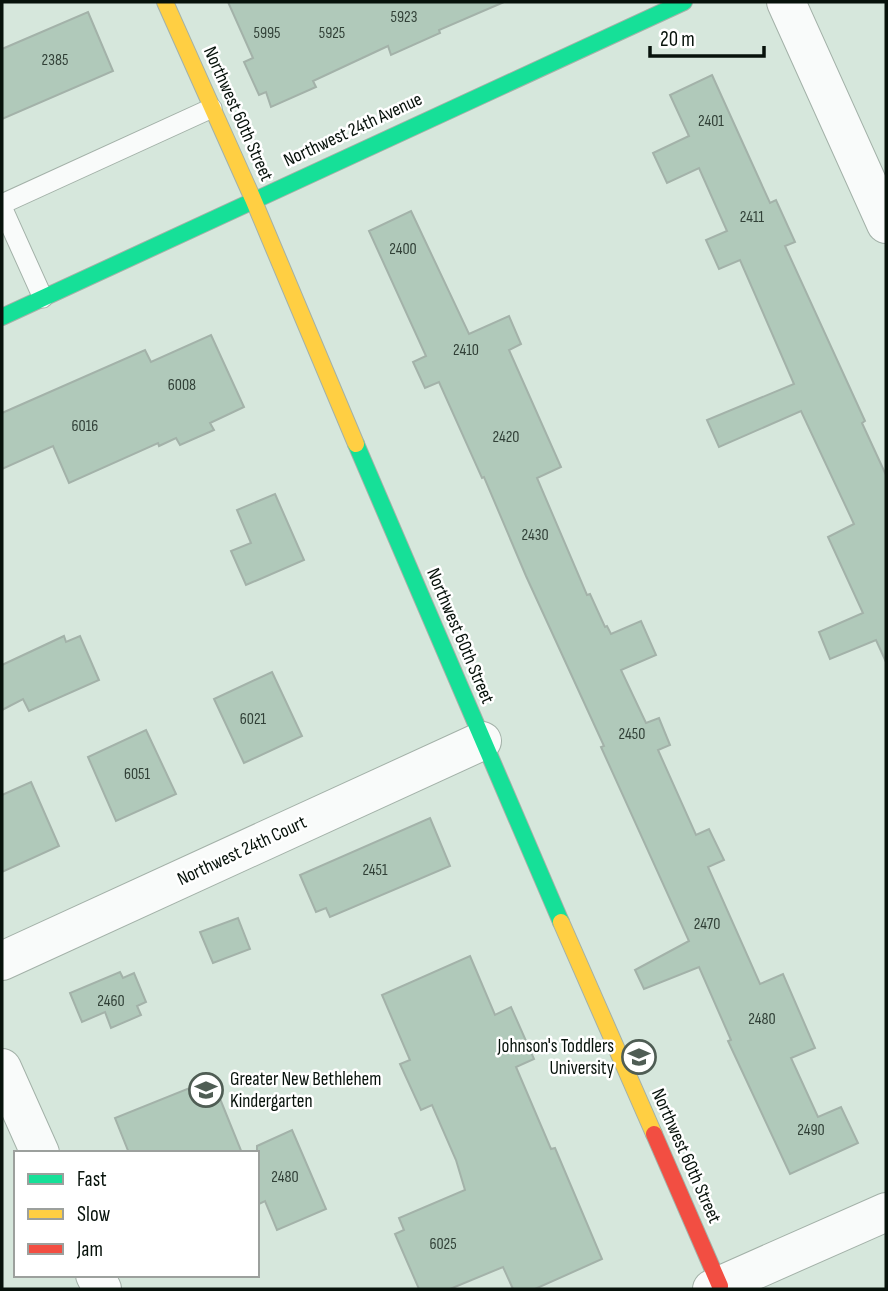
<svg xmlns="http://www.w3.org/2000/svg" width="888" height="1291" font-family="'Sofia Sans Condensed',sans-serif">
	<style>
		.building { fill: #b0c9ba; stroke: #a3b2a9; stroke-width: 2 }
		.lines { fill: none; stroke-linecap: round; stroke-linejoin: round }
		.lane-casing { stroke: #a3b1a8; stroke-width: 21 }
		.street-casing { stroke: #a3b1a8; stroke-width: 40 }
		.fast-casing { stroke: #a3b1a8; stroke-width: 18 }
		.slow-casing { stroke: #a3b1a8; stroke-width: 18 }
		.jam-casing { stroke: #a3b1a8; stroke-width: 18 }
		.lane { stroke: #f9fbfa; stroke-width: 19 }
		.street { stroke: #f9fbfa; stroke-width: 38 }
		.fast { stroke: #16e098; stroke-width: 16 }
		.slow { stroke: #ffcf43; stroke-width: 16 }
		.jam { stroke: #f24e42; stroke-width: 16 }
		.labels { text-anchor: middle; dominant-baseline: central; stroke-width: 5; stroke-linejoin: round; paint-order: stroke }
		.number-label { font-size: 16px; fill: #314037 }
		.street-label { font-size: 19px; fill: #07120b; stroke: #fff }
		.poi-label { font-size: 19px; fill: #07120b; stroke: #fff; text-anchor: end }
	</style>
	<rect width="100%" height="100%" fill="#d6e7dc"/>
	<g class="building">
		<polygon points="228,2 504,2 439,30 440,33 391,55 388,46 313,81 316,87 271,107 266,92 259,95 244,62 253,58"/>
		<polygon points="88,12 113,71 2,119 2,49"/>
		<polygon points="712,75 770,203 776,200 795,242 785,246 865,421 862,423 886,475 886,662 876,640 830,659 819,632 863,613 828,537 854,524 801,411 719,447 707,420 794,384 740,260 719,269 706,240 727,231 699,168 667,183 653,153 689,136 670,95"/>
		<polygon points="411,211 469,334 509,316 521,344 509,350 561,467 537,478 587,595 590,594 605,627 607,626 611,634 641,621 656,655 621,670 646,723 659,718 670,745 658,750 696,835 709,829 724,860 708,867 760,984 783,974 815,1048 791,1058 818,1117 841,1107 858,1143 790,1174 728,1041 731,1040 699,967 644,989 635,970 689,941 601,747 604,746 526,576 484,477 482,478 439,382 425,388 413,362 426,356 369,231"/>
		<polygon points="211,335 244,407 210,423 214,430 180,445 176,438 159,446 158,443 69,483 53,446 2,469 2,413 145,350 151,362"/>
		<polygon points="275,494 304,560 246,585 231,551 251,543 237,510"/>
		<polygon points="64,636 66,642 80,636 99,680 29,711 23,699 2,710 2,665"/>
		<polygon points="272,672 302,736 244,763 214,699"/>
		<polygon points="146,730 176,794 116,821 88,757"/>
		<polygon points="31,782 59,846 2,872 2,795"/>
		<polygon points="430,818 450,866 330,917 326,908 316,912 300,875"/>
		<polygon points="238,918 250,949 213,963 200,932"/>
		<polygon points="470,956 495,1015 511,1007 534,1059 516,1067 551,1149 555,1148 602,1259 535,1289 513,1289 503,1267 450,1289 419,1289 395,1234 404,1230 399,1218 465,1190 456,1160 432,1105 421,1110 400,1064 410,1060 382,995"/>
		<polygon points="120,972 123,978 134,973 146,1002 137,1006 141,1015 111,1028 105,1012 82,1022 70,993"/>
		<polygon points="212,1079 242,1153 129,1153 115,1118"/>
		<polygon points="292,1130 326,1209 277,1230 265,1201 257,1205 257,1146"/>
	</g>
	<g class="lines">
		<g class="lane-casing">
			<g id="lane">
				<polyline points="2,204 212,108"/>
				<polyline points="2,207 43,298"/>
			</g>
		</g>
		<g class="street-casing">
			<g id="street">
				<polyline points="786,2 886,224"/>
				<polyline points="2,961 482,741"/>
				<polyline points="2,1068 40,1153"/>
				<polyline points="95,1275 102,1289"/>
				<polyline points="712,1289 886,1212"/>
			</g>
		</g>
		<g class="fast-casing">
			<g id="fast">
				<polyline points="2,317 684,2"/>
				<polyline points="356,444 561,922"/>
			</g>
		</g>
		<g class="slow-casing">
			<g id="slow">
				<polyline points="165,2 253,199 356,444"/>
				<polyline points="561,922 654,1134"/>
			</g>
		</g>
		<g class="jam-casing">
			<polyline id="jam" points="654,1134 720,1286"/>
		</g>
		<use href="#lane" class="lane"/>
		<use href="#street" class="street"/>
		<use href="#fast" class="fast"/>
		<use href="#slow" class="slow"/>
		<use href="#jam" class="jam"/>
	</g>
	<defs>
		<g id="school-ring" transform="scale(1.75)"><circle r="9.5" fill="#fff" stroke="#4f5d54" stroke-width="1.5"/><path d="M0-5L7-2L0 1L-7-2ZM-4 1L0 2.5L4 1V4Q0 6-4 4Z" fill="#4f5d54"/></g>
	</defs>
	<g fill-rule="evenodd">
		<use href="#school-ring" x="639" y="1057"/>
		<use href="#school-ring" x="206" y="1090"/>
	</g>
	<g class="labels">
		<g class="number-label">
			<text x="404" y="17">5923</text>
			<text x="267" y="33">5995</text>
			<text x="332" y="33">5925</text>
			<text x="55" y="60">2385</text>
			<text x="711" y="121">2401</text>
			<text x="752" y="217">2411</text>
			<text x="403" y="249">2400</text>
			<text x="466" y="350">2410</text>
			<text x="182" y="385">6008</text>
			<text x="85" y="426">6016</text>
			<text x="506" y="437">2420</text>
			<text x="535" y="535">2430</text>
			<text x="253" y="719">6021</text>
			<text x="632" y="734">2450</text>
			<text x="137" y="774">6051</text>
			<text x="375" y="870">2451</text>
			<text x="707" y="924">2470</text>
			<text x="111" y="1001">2460</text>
			<text x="762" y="1019">2480</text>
			<text x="811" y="1130">2490</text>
			<text x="285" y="1177">2480</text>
			<text x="443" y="1244">6025</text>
		</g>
		<g class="street-label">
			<text transform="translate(238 114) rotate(66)">Northwest 60th Street</text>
			<text transform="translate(353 130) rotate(-25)">Northwest 24th Avenue</text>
			<text transform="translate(460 636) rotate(67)">Northwest 60th Street</text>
			<text transform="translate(242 851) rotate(-25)">Northwest 24th Court</text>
			<text transform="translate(686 1156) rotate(66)">Northwest 60th Street</text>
		</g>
		<g class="poi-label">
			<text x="614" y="1046">Johnson's Toddlers<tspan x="614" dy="22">University</tspan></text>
			<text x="230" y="1079" text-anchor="start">Greater New Bethlehem<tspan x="230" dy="22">Kindergarten</tspan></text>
		</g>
	</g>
	<rect width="888" height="1291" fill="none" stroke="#07120b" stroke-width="7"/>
	<rect x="14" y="1151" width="245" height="126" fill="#ffffff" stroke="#9ca09d" stroke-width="2"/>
	<rect x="28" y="1174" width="35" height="10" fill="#16e098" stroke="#9ca09d" stroke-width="2"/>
	<text x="77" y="1186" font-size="21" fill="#07120b">Fast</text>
	<rect x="28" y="1209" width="35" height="10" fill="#ffcf43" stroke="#9ca09d" stroke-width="2"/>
	<text x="77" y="1221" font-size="21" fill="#07120b">Slow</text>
	<rect x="28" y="1244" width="35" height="10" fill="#f24e42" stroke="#9ca09d" stroke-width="2"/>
	<text x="77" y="1256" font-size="21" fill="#07120b">Jam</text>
	<path d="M650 46v10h114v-10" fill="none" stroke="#07120b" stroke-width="3.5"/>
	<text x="660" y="46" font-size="21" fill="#07120b" stroke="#ffffff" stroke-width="5" paint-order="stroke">20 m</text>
</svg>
